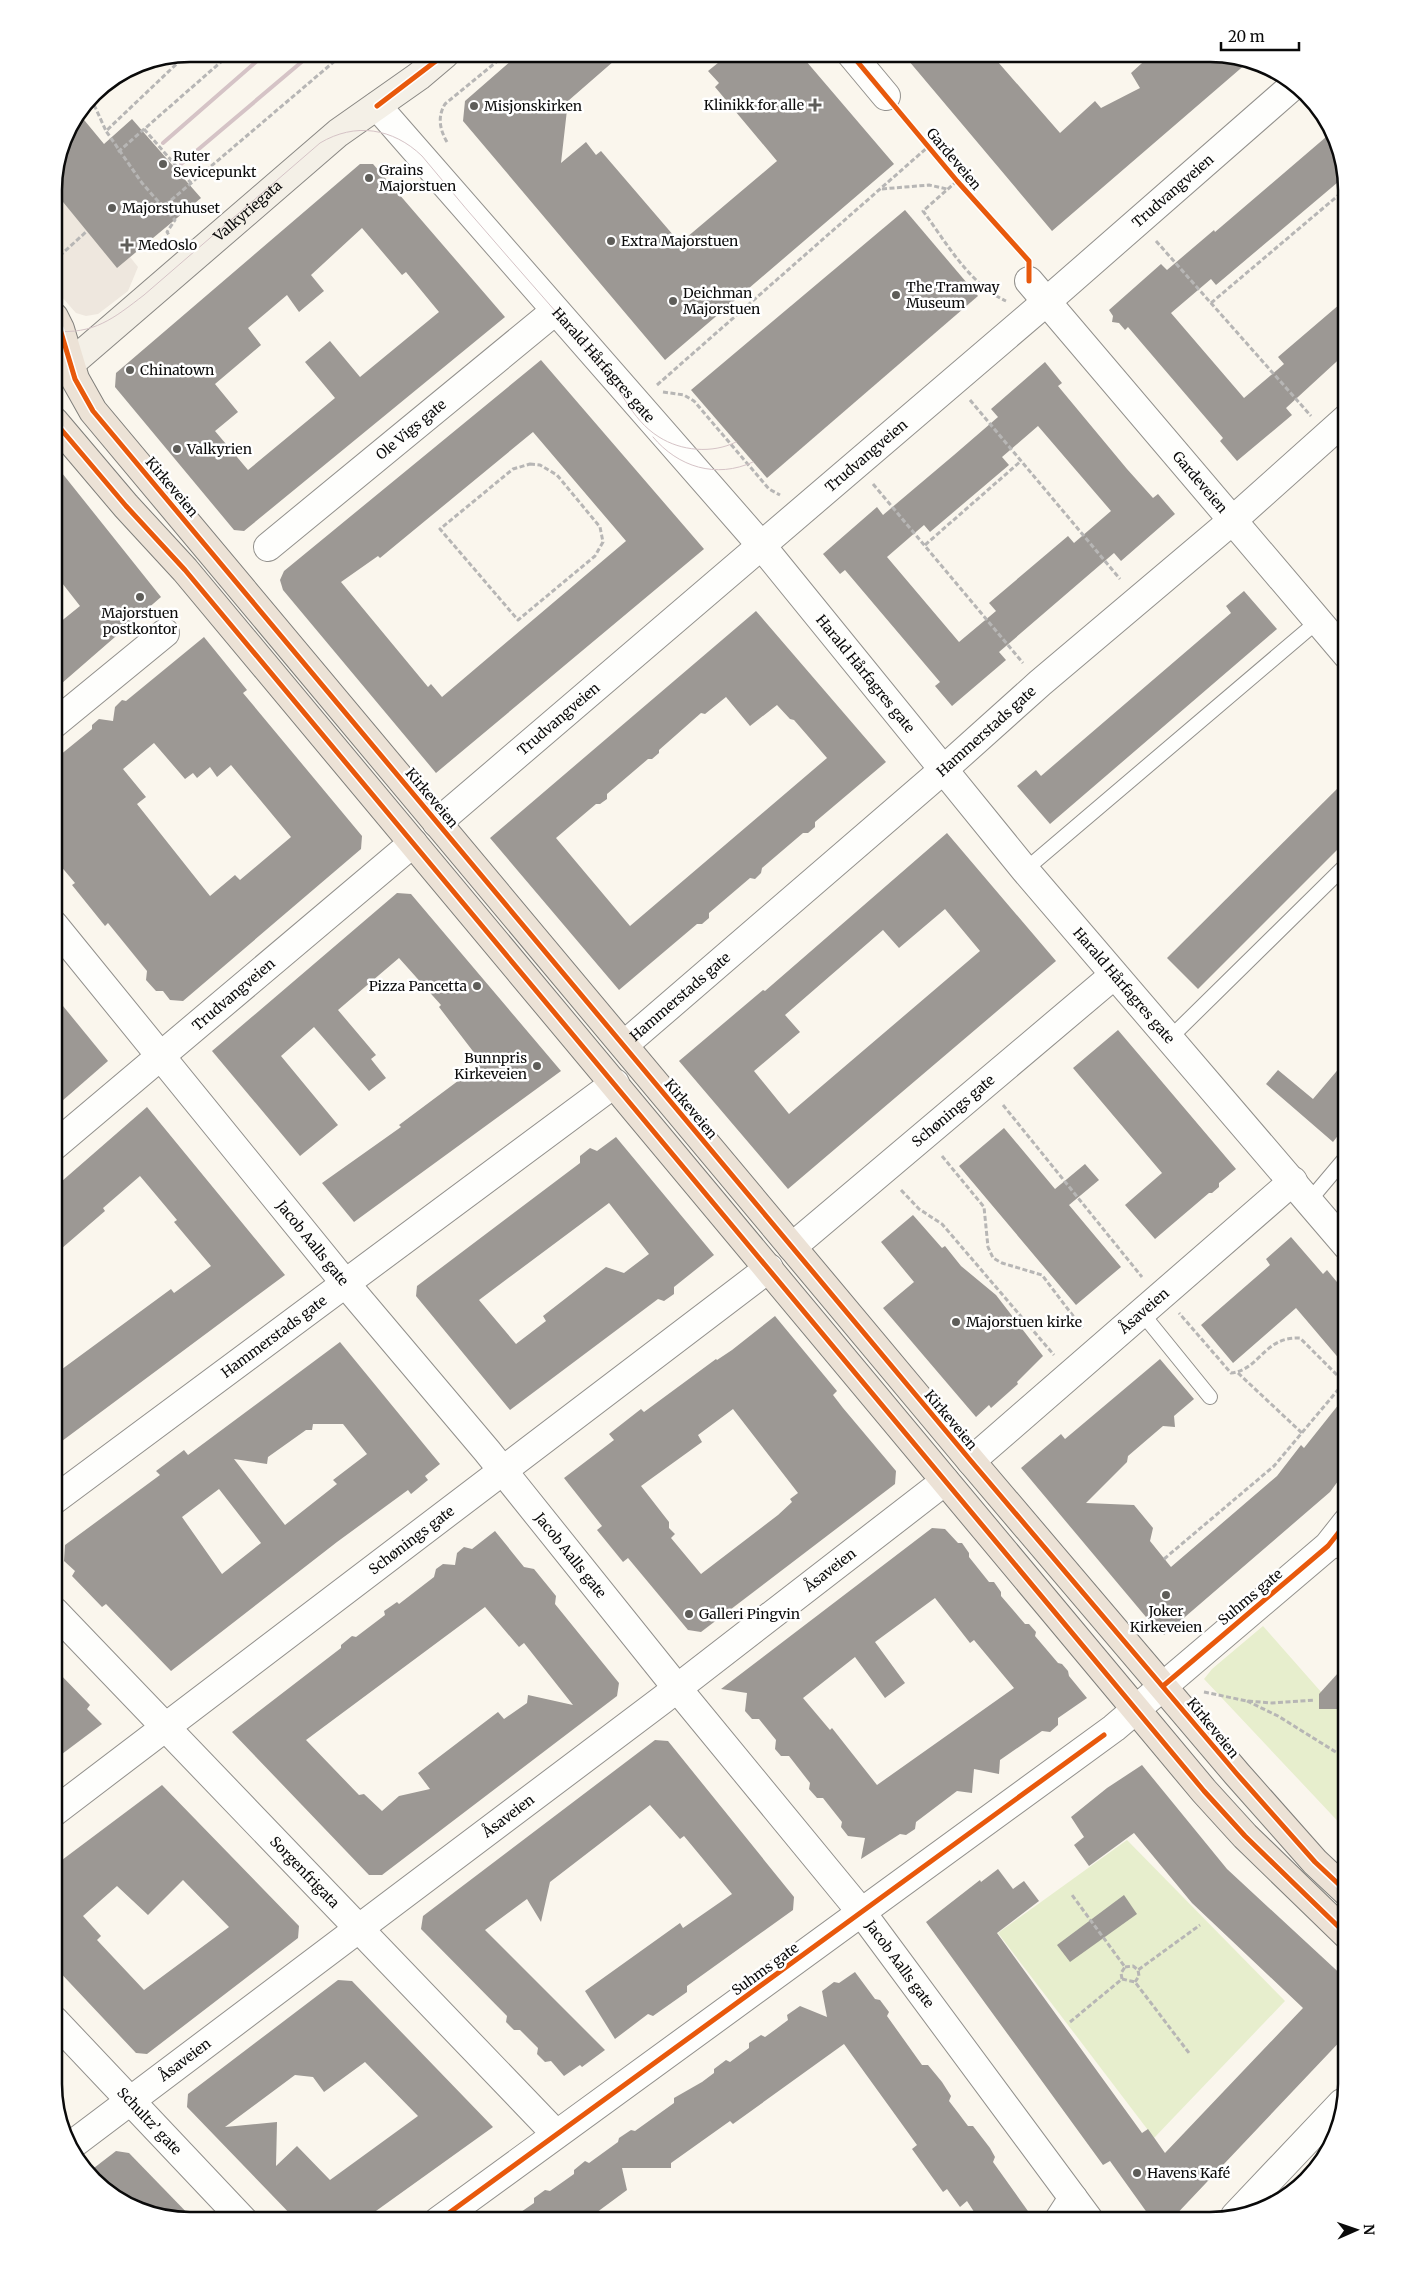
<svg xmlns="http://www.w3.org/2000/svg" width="1401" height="2275" font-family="Merriweather,serif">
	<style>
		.green { fill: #e7eecd }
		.plaza { fill: #eee7de }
		.building { fill: #9c9894; fill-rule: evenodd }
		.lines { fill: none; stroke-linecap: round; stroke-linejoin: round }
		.service-casing { stroke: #92908c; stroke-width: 16 }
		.minor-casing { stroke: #92908c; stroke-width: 30 }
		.tertiary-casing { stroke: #92908c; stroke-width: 30 }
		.secondary-casing { stroke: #898783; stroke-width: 30 }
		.primary-casing { stroke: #7f7e7a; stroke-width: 30 }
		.path { stroke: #b7b6b5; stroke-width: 3; stroke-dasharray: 5 2.5; stroke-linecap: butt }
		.service { stroke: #fefefc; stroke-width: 14 }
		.minor { stroke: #fefefc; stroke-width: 28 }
		.tertiary { stroke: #fefefc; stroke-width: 28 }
		.secondary { stroke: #f4f0e7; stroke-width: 28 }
		.primary { stroke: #ece2d6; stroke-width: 28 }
		.tram { stroke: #d5c3c6; stroke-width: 1 }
		.rail { stroke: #d5c3c6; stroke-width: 4 }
		.cycleway-casing { stroke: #fff; stroke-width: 8 }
		.cycleway { stroke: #e8590c; stroke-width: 5 }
		.poi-dot { fill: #5e5d59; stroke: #fff; stroke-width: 2 }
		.labels { text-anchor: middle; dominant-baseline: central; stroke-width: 5; stroke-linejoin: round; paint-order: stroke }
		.poi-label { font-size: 14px; fill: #0a0a0a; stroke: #fff; text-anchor: start }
		.street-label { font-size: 14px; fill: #0a0a0a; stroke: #fff }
		.rim { fill: none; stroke: #0a0a0a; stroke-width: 2.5 }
	</style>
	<rect width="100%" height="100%" fill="#faf6ed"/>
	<g class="green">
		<polygon points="1263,1626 1322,1693 1347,1693 1347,1831 1204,1679 1212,1669"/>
		<polygon points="1127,1840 1285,2001 1154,2138 998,1933"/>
	</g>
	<polygon class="plaza" points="54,191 117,267 130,257 138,267 128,291 98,314 86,316 76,313 54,288"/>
	<g class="building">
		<polygon points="519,54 622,54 568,101 561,163 586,142 596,155 601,151 680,243 777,161 715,87 719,83 708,71 729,54 800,54 894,164 665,360 463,121 465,101"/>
		<polygon points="903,54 991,54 1060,133 1095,101 1101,108 1140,88 1131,73 1152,54 1220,54 1247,63 1052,231"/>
		<polygon points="80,115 104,144 132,119 201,198 117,268 54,191 54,181 64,138"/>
		<polygon points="1333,131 1344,177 1216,285 1211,279 1171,313 1244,398 1284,364 1278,357 1347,298 1347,352 1286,408 1292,415 1237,461 1220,441 1223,438 1128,327 1125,330 1119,323 1112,322 1113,316 1109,310 1161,264 1167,270 1214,230 1215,232"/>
		<path d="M360,164H373L505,317L244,531L234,530L115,387L116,373ZM362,228L402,275L406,272L439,312L360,377L330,341L305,362L335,398L248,470L215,431L238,412L215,384L261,345L248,328L267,312L287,295L299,312L324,291L311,275Z"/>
		<polygon points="905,210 978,296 767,478 691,390"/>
		<path d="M541,360L704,549L436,773L283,590L280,580L284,571ZM533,432L626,541L442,697L431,684L428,687L341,582L378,556L380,558Z"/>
		<path d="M1045,362L1062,383L1058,386L1127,469L1153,498L1158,494L1175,514L1121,561L1114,553L999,652L1006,660L952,706L935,686L940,682L845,570L840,574L823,554L877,507L883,515L954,455L998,417L991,409ZM1038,426L1111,511L1074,543L1068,536L989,603L996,611L959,642L887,557L924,525L930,532L1009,465L1002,457Z"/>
		<polygon points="54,463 161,597 54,690 54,627 80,606 55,574 62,568 54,560"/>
		<polygon points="1244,591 1277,629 1050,824 1017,786 1036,770 1041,776 1231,613 1226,606"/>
		<path d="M756,611L886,762L815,822V827L808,833H803L762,868L761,873L755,879L750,878L709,913V918L702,924H697L619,990L490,838ZM726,697L750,726L777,705L790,719L794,720L827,758L630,926L556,838L596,804H600L607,799V794L648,759H652L659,753V750L701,713L705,714Z"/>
		<path d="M204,637L247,690L243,693L362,836L361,849L183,1001L170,1000L163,991H156L146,980L147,971L108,923L105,926L72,885L75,883L54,858V760L92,729V725L99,719L113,721L115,707L122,700L126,701ZM154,743L185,779L193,773L197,778L210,767L217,777L231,765L291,837L240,880L235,875L210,896L137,804L146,797L123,769Z"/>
		<polygon points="1347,779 1347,840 1198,989 1167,958"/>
		<path d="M947,833L1056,961L788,1189L679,1061L763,990L765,991ZM945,909L980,951L789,1114L754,1071L800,1032L785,1015L883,930L899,948Z"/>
		<polygon points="397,893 411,894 561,1071 354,1222 322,1183 401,1127 399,1125 482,1063 439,1007 441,1005 399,958 338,1010 376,1055 371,1059 386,1078 369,1091 314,1027 281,1056 338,1125 300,1156 212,1051"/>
		<polygon points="54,995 108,1061 54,1108"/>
		<polygon points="1118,1030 1236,1169 1219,1183 1219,1187 1212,1193 1209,1193 1155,1239 1125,1205 1162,1173 1073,1068"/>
		<polygon points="1347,1059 1347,1124 1333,1142 1266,1084 1278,1070 1313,1099"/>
		<polygon points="147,1107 285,1275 54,1447 54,1375 171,1289 174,1293 211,1266 174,1222 177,1220 140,1176 103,1208 105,1211 54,1255 54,1188"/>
		<polygon points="1004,1128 1055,1189 1085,1164 1099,1180 1069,1205 1121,1267 1076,1305 959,1166"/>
		<path d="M616,1137L714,1255L674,1287V1294L664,1301L658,1299L510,1410L416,1296L417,1286L580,1163V1156L590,1148L597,1151ZM609,1203L649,1254L624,1273L606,1267L543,1316L546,1321L516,1344L479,1300Z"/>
		<polygon points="913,1215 942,1248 945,1246 961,1266 996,1295 1043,1356 1017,1382 1018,1384 991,1408 989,1405 976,1417 883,1308 914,1282 881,1242"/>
		<polygon points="1291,1237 1323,1274 1327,1270 1347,1294 1347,1368 1296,1308 1233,1363 1201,1325 1270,1265 1266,1259"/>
		<path d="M775,1316L837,1391L833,1395L843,1408L896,1471L895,1484L701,1632L688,1630L628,1558L623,1562L597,1530L602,1526L564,1478L614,1440L609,1434L641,1409L644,1412L716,1359L717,1360L732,1350ZM733,1409L798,1493L790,1499L792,1502L778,1515L701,1574L671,1538L675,1534L669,1528V1522L641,1486L702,1442L698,1435Z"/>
		<path d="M340,1342L440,1464L425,1476L428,1480L411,1494L408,1490L337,1542L171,1671L106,1604L102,1607L72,1576L75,1571L64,1561L65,1545L160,1475L156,1471L184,1450L188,1455ZM313,1424H343L367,1454L333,1480L337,1484L285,1525L234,1459L267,1464L268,1457L306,1430H312ZM219,1489L261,1543L222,1574L182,1517Z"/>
		<polygon points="1160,1359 1194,1399 1174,1416 1175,1427 1163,1426 1128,1456 1127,1462 1086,1503 1134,1505 1153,1528 1150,1541 1171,1567 1277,1476 1301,1445 1304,1448 1347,1394 1347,1469 1330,1492 1164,1635 1146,1617 1021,1468 1061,1434 1065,1439"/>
		<path d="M932,1528L945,1529L958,1543H962L969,1553V1557L989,1582H994L1001,1592V1596L1025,1624H1029L1036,1632L1035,1636L1058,1663L1062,1664L1068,1671L1069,1676L1087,1698L1058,1718V1725L1050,1732L1042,1731L1000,1760L999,1774L974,1769L972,1793L957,1791L916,1822L915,1829L906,1835L900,1834L861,1859L865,1838L848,1836L841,1827L842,1822L823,1798H817L809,1789L810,1783L789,1756H781L775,1749L776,1740L759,1719H752L745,1711L747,1693L721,1689ZM935,1598L970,1643L974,1640L1014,1688L877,1785L832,1728L830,1730L803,1698L855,1657L885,1698L905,1683L875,1642Z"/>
		<path d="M495,1531L524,1567L534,1569L556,1596L555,1604L619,1683L617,1696L382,1875H369L232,1732L341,1648V1645L352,1636L356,1637L385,1615L384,1611L397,1602L399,1604L434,1577L436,1569L443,1564L455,1565L457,1553L464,1547L472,1549ZM485,1607L519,1647L524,1643L573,1705L528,1695L527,1703L504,1719L498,1712L418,1773L430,1789L399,1796L382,1811L364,1794L359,1795L306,1740Z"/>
		<polygon points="54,1668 90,1705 87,1709 102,1724 54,1760"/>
		<polygon points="1339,1672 1339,1709 1319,1709 1319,1694"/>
		<polygon points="655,1740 668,1741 794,1897 793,1910 687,1986 687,1992 653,2016 648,2014 615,2039 585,1991 680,1923 683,1928 732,1894 684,1836 680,1839 650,1805 550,1882 541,1922 527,1899 485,1930 605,2050 582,2067 580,2065 564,2076 551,2061 545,2062 537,2054 538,2048 520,2030 514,2030 506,2022 507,2016 421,1929 423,1916"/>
		<polygon points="1142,1765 1227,1869 1347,1980 1347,2034 1170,2221 1153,2221 1110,2161 1103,2165 926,1922 980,1880 981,1882 998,1869 1013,1889 1024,1881 1039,1901 997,1933 1142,2133 1148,2129 1165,2153 1303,2008 1192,1903 1134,1833 1089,1866 1074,1845 1084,1837 1071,1817 1107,1788"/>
		<path d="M162,1785L299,1926L298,1938L147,2054L136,2053L54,1966V1866ZM183,1880L229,1927L144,1990L97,1940L101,1936L83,1916L117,1886L148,1915Z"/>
		<polygon points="1124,1895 1137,1914 1070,1962 1057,1945"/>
		<polygon points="855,1972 875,1999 880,2000 889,2012 887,2016 922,2065 928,2065 942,2082 951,2096 949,2101 959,2114 968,2126 973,2126 990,2148 995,2157 993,2162 1035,2221 980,2221 967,2201 960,2207 947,2189 943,2192 912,2149 917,2145 844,2044 733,2124 730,2121 671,2163 671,2168 622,2168 627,2190 585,2221 508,2221 534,2203 534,2198 545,2190 550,2191 574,2174 574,2170 585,2161 589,2163 618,2142 619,2138 631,2130 635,2131 674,2103 674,2098 702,2082 714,2073 714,2069 726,2060 730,2062 749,2048 749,2043 761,2035 765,2037 776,2029 788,2020 787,2015 800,2006 827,2017 822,1991 834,1982 839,1983"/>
		<path d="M338,1980L352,1981L493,2127L362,2221H297L187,2107L188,2094ZM365,2062L418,2116L330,2180L297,2146L276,2166L277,2122L225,2127L295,2075L313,2077L324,2092Z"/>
		<polygon points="116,2151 129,2153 195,2221 181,2221 115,2198 90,2171"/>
	</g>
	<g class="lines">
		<g class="service-casing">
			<g id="service">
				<polyline points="1025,870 1318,621"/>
				<polyline points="1170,1038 1347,864"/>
				<polyline points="1309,1201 1347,1156"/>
				<polyline points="1141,1312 1210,1397"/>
				<polyline points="1328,1546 1347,1555"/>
			</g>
		</g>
		<g class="minor-casing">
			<g id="minor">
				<polyline points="851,54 886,96"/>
				<path id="s1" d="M377,106L761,545L1025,870L1347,1246"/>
				<path id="s2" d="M1029,281L1347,655"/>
				<path id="s3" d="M268,547L555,311"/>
				<polyline points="54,724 165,633"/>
				<path id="s4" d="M437,823L1046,302L1294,85"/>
				<path id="s5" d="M54,925L345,1283L487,1451L677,1688L862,1913L1090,2221"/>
				<path id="s6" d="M624,1045L943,770L1040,683L1233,520L1347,418"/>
				<path id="s7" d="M54,1146L413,843"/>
				<path id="s8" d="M792,1247L1114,975"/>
				<path id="s9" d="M971,1461L1293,1181"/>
				<path id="s10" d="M54,1500L615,1083"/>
				<path id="s11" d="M54,1611L556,2134"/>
				<path id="s12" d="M54,1812L769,1268"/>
				<path id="s13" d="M54,2020L244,2221"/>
				<path id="s14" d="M69,2147L662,1700L945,1481"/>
				<polyline points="1235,2216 1342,2103"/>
				<polyline points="1058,2221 1073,2198"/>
			</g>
		</g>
		<g class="tertiary-casing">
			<polyline id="tertiary" points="438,2221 1114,1728 1328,1546 1347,1522"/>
		</g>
		<g class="secondary-casing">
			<g id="secondary">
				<path id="s15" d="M69,365L338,133L419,76L445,54"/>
			</g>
		</g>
		<g class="primary-casing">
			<g id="primary">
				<polyline points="54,317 60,329 75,379 93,411 971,1461 1237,1774 1315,1862 1347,1892"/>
				<polyline points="54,421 126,506 185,570 1204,1791 1245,1836 1347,1935"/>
			</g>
		</g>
		<g class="path">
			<polyline points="187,54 106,131 142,183 163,207 343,54"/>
			<polyline points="91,98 106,131"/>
			<polyline points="144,129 191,183"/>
			<path d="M447,142C440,130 437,117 445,104L506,54"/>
			<polyline points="118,152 230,54"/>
			<path d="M957,181L923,211C946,242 969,284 1006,301"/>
			<polyline points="882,189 929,185 947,189"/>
			<polyline points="163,207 175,220 167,232 169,235"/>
			<polyline points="1156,241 1311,416"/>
			<polyline points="54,261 87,231"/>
			<polyline points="1211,303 1347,188"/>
			<polyline points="657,385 929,146"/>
			<polyline points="663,392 684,395 694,401 769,489 780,495"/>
			<polyline points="970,400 1120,579"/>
			<polygon points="530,464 540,465 557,475 600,527 603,542 595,556 518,620 440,529 513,469"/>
			<polyline points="873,484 1023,663"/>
			<polyline points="925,545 1021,461"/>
			<polyline points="1003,1105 1142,1277"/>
			<polyline points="942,1156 984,1207 988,1247 993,1258 1002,1263 1042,1275 1083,1329"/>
			<polyline points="901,1190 919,1209 942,1224 1054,1355"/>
			<polyline points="1238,1373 1303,1434"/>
			<polyline points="1343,1381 1347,1376"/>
			<path d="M1164,1559L1274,1466L1342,1385L1343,1381L1300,1338C1264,1336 1260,1370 1231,1373L1179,1313"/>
			<polyline points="1204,1692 1247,1701 1272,1703 1315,1700"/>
			<polyline points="1247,1701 1278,1716 1347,1759"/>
			<polyline points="1125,1967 1133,1966 1138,1970 1200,1925"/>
			<polyline points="1122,1979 1135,1982 1189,2053"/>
			<polyline points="1135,1982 1139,1976 1138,1970"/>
			<polyline points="1070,2022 1122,1979 1121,1973 1125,1967 1072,1895"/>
		</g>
		<use href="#service" class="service"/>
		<use href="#minor" class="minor"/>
		<use href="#tertiary" class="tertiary"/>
		<use href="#secondary" class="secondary"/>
		<use href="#primary" class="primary"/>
		<g class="tram">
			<path d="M54,331C94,335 114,318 144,295L320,143C355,122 393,128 422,156C479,226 540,292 598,361C620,386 630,419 659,437C681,451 712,454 736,442"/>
			<path d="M653,437C678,467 716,479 753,462"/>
		</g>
		<g class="rail">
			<polyline points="163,143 265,54"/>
			<polyline points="181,164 311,54"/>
		</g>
		<g class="cycleway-casing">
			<g id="cycleway">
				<polyline points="851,54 957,181 1029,261 1029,281"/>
				<polyline points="377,106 445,54"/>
				<polyline points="54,317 60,329 75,379 93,411 971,1461 1237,1774 1315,1862 1347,1892"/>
				<polyline points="54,421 126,506 185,570 1204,1791 1245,1836 1347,1935"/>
				<polyline points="1163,1686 1328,1546 1347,1522"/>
				<polyline points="438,2221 1104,1735"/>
			</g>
		</g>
		<use href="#cycleway" class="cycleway"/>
	</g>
	<g class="poi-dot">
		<path d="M812.5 97.5h5v5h5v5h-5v5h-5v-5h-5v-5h5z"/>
		<circle cx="474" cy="106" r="5"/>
		<circle cx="163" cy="164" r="5"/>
		<circle cx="369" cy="178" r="5"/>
		<circle cx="112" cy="208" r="5"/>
		<circle cx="611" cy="241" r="5"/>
		<path d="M124.5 237.5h5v5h5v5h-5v5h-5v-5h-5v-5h5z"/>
		<circle cx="896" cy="295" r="5"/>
		<circle cx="673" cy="301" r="5"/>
		<circle cx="130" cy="370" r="5"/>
		<circle cx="177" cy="449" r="5"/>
		<circle cx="140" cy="597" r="5"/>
		<circle cx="477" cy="986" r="5"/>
		<circle cx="537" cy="1066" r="5"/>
		<circle cx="956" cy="1322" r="5"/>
		<circle cx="1166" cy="1595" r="5"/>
		<circle cx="689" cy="1614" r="5"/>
		<circle cx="1137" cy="2173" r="5"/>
	</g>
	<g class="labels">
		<g class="poi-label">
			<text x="804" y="105" text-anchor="end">Klinikk for alle</text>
			<text x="484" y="106">Misjonskirken</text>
			<text x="173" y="156">Ruter<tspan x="173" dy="16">Sevicepunkt</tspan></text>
			<text x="379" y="170">Grains<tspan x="379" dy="16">Majorstuen</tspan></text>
			<text x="122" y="208">Majorstuhuset</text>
			<text x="621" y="241">Extra Majorstuen</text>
			<text x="138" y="245">MedOslo</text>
			<text x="906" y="287">The Tramway<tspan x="906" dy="16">Museum</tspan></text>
			<text x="683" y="293">Deichman<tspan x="683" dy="16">Majorstuen</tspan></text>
			<text x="140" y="370">Chinatown</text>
			<text x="187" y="449">Valkyrien</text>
			<text x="140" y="613" text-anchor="middle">Majorstuen<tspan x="140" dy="16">postkontor</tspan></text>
			<text x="467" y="986" text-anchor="end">Pizza Pancetta</text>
			<text x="527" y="1058" text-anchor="end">Bunnpris<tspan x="527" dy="16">Kirkeveien</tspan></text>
			<text x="966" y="1322">Majorstuen kirke</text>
			<text x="1166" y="1611" text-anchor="middle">Joker<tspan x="1166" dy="16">Kirkeveien</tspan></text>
			<text x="699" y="1614">Galleri Pingvin</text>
			<text x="1147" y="2173">Havens Kafé</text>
		</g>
		<g class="street-label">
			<text transform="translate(954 159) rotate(50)">Gardeveien</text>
			<text stroke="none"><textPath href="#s4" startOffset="970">Trudvangveien</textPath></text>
			<text stroke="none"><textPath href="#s15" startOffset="236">Valkyriegata</textPath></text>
			<text stroke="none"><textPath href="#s1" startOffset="344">Harald Hårfagres gate</textPath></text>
			<text stroke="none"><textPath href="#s3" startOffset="185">Ole Vigs gate</textPath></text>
			<text stroke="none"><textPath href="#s4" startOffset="565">Trudvangveien</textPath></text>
			<text stroke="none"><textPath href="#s2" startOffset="264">Gardeveien</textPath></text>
			<text transform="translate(172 487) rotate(50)">Kirkeveien</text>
			<text stroke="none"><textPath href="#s1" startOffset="749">Harald Hårfagres gate</textPath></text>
			<text stroke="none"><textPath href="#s4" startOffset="160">Trudvangveien</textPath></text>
			<text stroke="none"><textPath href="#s6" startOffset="479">Hammerstads gate</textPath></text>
			<text transform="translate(432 798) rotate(50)">Kirkeveien</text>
			<text stroke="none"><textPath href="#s1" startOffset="1154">Harald Hårfagres gate</textPath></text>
			<text stroke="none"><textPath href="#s7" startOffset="235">Trudvangveien</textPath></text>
			<text stroke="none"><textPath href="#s6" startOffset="74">Hammerstads gate</textPath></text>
			<text transform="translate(691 1109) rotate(50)">Kirkeveien</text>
			<text stroke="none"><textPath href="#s8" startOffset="211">Schønings gate</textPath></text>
			<text stroke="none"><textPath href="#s5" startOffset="410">Jacob Aalls gate</textPath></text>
			<text stroke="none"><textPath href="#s9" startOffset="229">Åsaveien</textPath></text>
			<text stroke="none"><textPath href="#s10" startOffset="274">Hammerstads gate</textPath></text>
			<text transform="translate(951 1420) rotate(50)">Kirkeveien</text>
			<text stroke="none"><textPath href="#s12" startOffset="449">Schønings gate</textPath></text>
			<text stroke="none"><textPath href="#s5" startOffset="815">Jacob Aalls gate</textPath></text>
			<text stroke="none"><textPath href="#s14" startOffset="955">Åsaveien</textPath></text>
			<text transform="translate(1250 1597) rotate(-40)">Suhms gate</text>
			<text transform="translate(1213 1728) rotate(51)">Kirkeveien</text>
			<text stroke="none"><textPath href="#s14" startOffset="550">Åsaveien</textPath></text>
			<text stroke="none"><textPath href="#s11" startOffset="362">Sorgenfrigata</textPath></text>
			<text stroke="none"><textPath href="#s5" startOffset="1340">Jacob Aalls gate</textPath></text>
			<text transform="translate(765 1969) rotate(-36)">Suhms gate</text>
			<text stroke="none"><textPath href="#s14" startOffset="145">Åsaveien</textPath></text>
			<text stroke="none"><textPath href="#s13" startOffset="139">Schultz’ gate</textPath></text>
		</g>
	</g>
	<path d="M0 0H1401V2275H0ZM190 62H1210A128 128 0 0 1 1338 190V2084A128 128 0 0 1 1210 2212H190A128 128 0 0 1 62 2084V190A128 128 0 0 1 190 62Z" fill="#fff" fill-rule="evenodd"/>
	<path class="rim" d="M190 62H1210A128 128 0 0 1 1338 190V2084A128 128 0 0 1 1210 2212H190A128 128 0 0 1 62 2084V190A128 128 0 0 1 190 62Z"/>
	<g transform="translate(1356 2230) rotate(88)" stroke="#ffffff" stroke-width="4" paint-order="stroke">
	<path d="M0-4L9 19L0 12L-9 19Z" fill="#0a0a0a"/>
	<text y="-8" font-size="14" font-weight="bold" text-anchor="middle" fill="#0a0a0a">N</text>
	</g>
	<path d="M1221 42v8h78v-8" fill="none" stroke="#0a0a0a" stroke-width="2.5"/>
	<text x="1228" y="42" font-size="15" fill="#0a0a0a" stroke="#ffffff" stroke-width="4" paint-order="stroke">20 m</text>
</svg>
